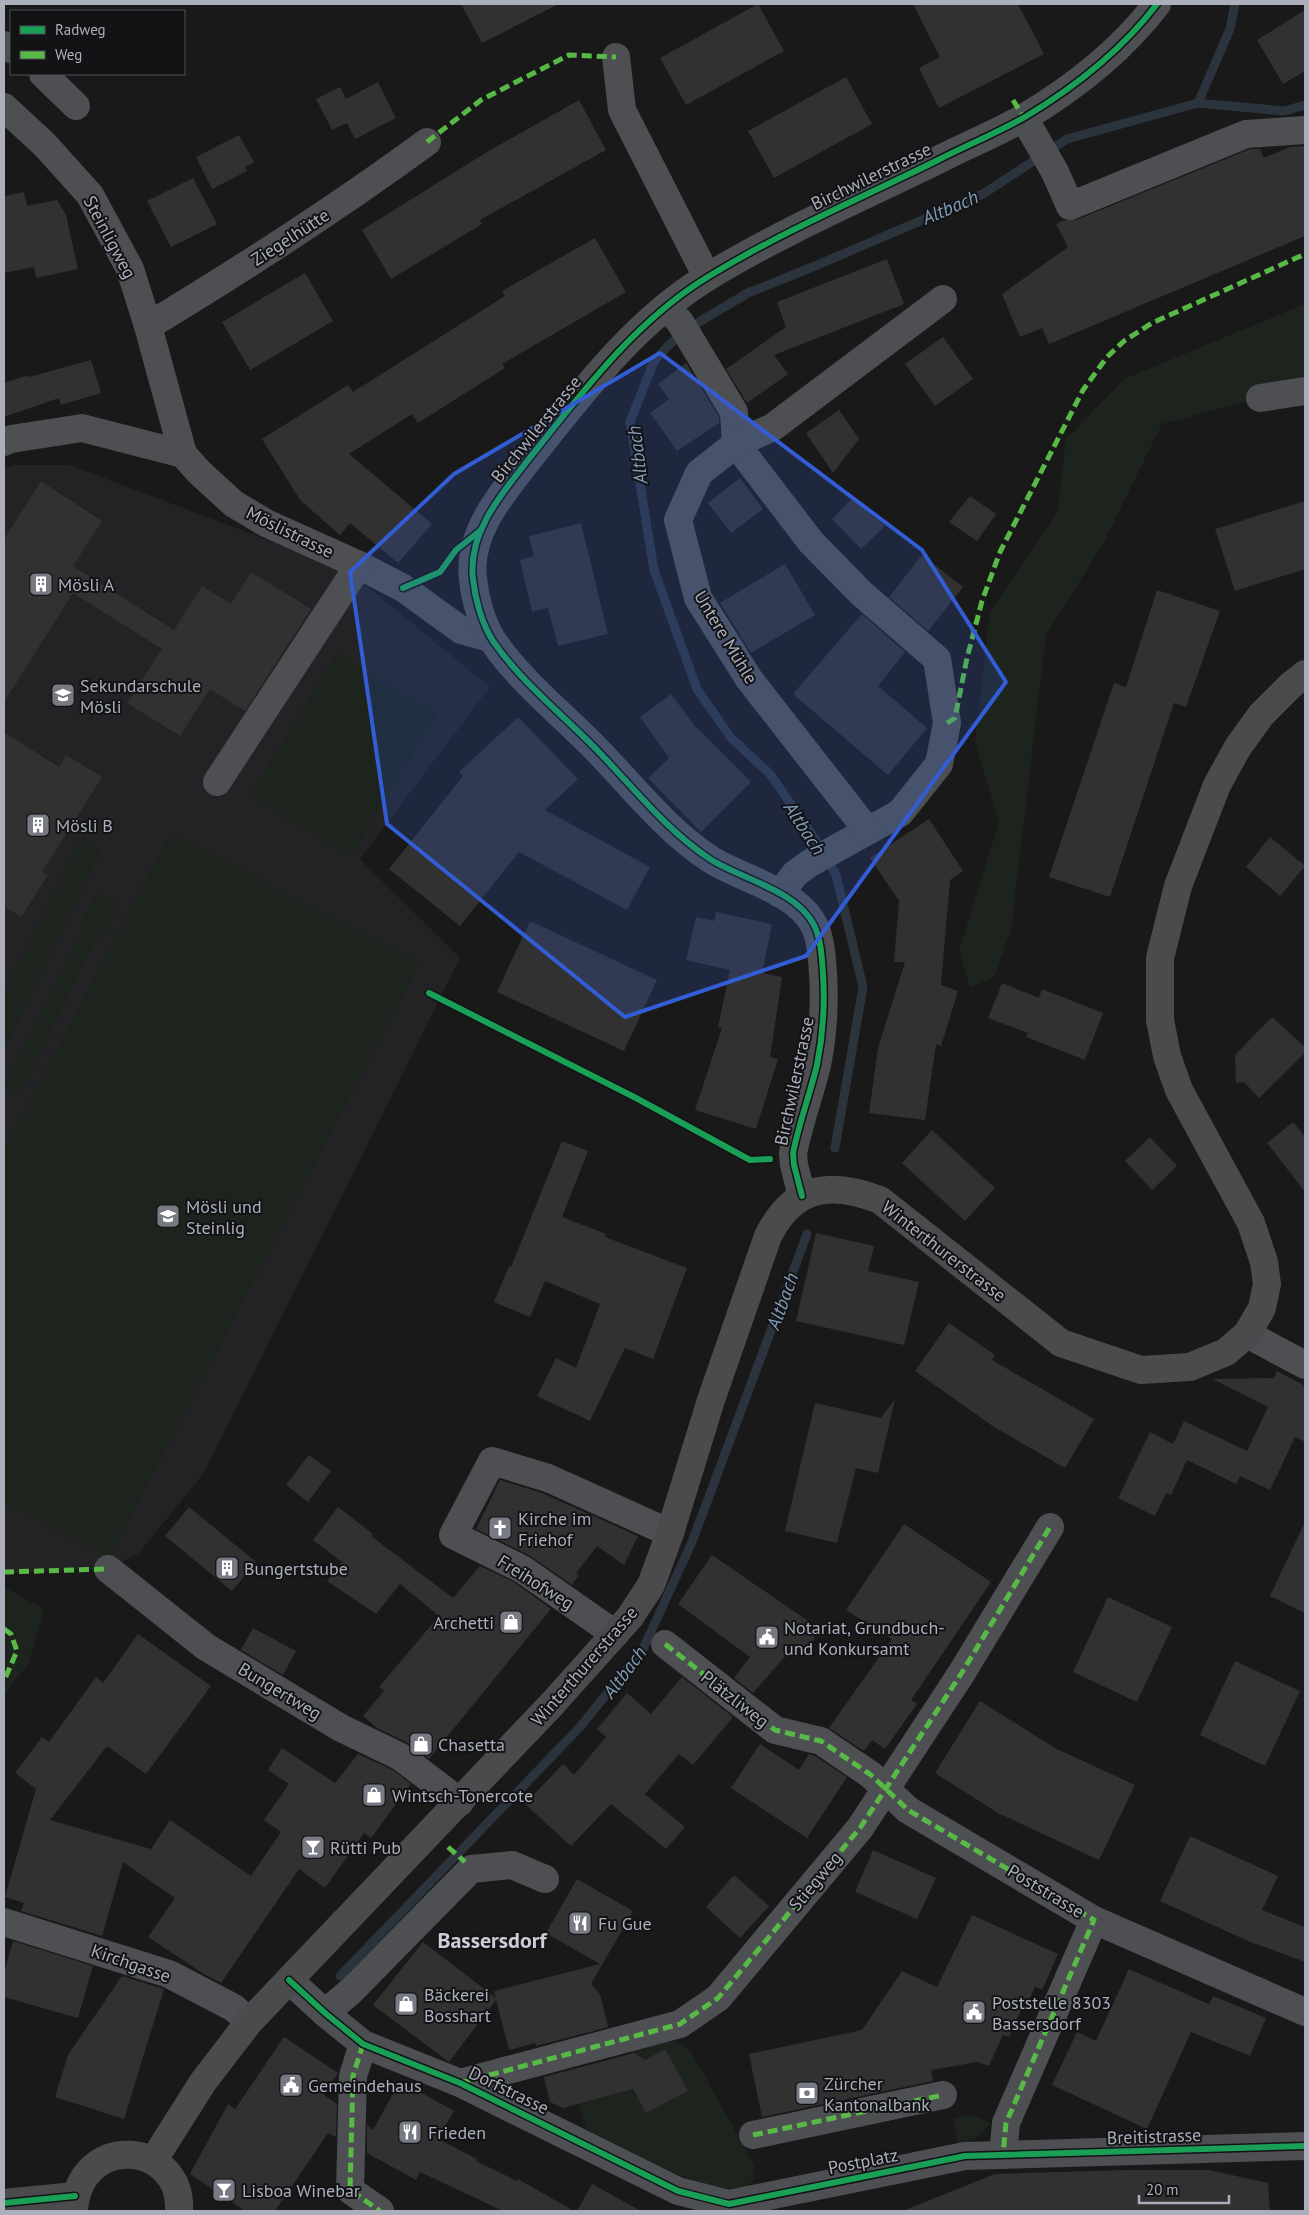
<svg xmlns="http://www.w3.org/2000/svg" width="1309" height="2215" font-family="'PT Sans',sans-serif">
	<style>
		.built { fill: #232326 }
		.green { fill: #1d241e }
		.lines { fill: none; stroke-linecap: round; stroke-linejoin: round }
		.stream { stroke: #2b343d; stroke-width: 9 }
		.building { fill: #313132 }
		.minor { stroke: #4d4f53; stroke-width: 28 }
		.major { stroke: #4b4b4e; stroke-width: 28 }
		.quiet { stroke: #58b947; stroke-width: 5; stroke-dasharray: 10 5; stroke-linecap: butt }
		.cycleway-casing { stroke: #131316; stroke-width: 9 }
		.cycleway { stroke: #1a9f57; stroke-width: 6 }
		.marked { fill: #325dd4; fill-opacity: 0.2; stroke: #325dd4; stroke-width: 4; stroke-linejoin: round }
		.labels { text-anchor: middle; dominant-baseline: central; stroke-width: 4; stroke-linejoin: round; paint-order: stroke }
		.street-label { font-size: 18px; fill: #aaafbb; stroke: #131316 }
		.poi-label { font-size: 18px; fill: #aaafbb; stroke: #131316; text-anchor: start }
		.water-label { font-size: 19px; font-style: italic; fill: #809db7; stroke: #131316 }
		.district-label { font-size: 22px; font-weight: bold; fill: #cbced7; stroke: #131316 }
	</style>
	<rect width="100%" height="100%" fill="#19191a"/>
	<polygon class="built" points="13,465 70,465 347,570 490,687 360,859 460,958 204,1473 139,1553 108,1569 5,1573 4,469"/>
	<g class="green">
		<polygon points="1305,304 1305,391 1260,398 1162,424 1103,544 1046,635 1011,930 994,977 970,988 959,951 999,822 975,742 990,612 1057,514 1066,439 1126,378"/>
		<polygon points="337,653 438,713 351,857 250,796"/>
		<polygon points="170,833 420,963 109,1558 4,1503 4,1150"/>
		<polygon points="80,839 102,849 4,1050 4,994"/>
		<polygon points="95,893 119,905 103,938 98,936 20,1095 4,1087 83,929 79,927"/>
		<polygon points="4,1587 44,1609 29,1662 4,1696"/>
		<path d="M656,2041C672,2041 682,2041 692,2053L754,2165L753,2180C750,2184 745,2188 740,2188C701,2193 623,2147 586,2129L579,2104L633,2089L646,2113L687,2091L665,2049L642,2061L639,2056L628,2049Z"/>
		<path d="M971,2115L990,2123C982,2136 973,2141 958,2144L953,2118Z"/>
	</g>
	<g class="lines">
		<g class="stream">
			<polyline points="1198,103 1230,29 1235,4"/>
			<polyline points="835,1148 863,987 836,875 815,839 770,774 731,738 697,689 654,570 630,422 654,361 671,343 702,320 748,293 815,266 983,194 1067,139 1198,103 1284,111 1305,105"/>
			<polyline points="340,1976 580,1727 643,1649 692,1542 807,1234"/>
		</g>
	</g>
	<g class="building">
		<polygon points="461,4 559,4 482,43"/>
		<polygon points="758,4 784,51 686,105 660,58"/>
		<polygon points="913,4 1018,4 1044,54 939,108 919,68 940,57"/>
		<polygon points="1305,10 1305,71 1283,84 1257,40"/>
		<polygon points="846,77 872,124 774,178 748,131"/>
		<polygon points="378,82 396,118 355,139 347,123 332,130 316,99 340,87 346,99"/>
		<polygon points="579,100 606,150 480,220 482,224 391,279 362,230 487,152"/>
		<polygon points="239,135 254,162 245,167 247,171 212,189 196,157"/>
		<polygon points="1305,146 1305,236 1049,344 1042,328 1020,337 1002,294 1068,247 1056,224 1065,220 1076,220 1250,149 1260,149 1264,158 1290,147"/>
		<polygon points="193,178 217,224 171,247 147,201"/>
		<polygon points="24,192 27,206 57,200 66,215 78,269 36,278 34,267 4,273 4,196"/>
		<polygon points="595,238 626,292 502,364 505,368 418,423 412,414 349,454 432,524 398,563 350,523 340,535 300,500 262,439 348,385 353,392 505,296 502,291"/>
		<polygon points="887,259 904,304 774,355 788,374 747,403 726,369 786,327 777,302"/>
		<polygon points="305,273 333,321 250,370 222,322"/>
		<polygon points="943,337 973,379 935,406 905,364"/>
		<polygon points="91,360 101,393 61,405 59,398 4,417 4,383 28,375 29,377"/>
		<polygon points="686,363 719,417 719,423 677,451 650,413 669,399 658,384"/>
		<polygon points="839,410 859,439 833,473 806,433"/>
		<polygon points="740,478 763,509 731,533 708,503"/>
		<polygon points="41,481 102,521 73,566 174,630 202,586 231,604 251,572 311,609 245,711 210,689 180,736 127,703 162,649 73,593 4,702 4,539"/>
		<polygon points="970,496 996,514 977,541 949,522"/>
		<polygon points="852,499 885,526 861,549 832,519"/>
		<polygon points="1305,501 1305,569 1235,591 1215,529"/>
		<polygon points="581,523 608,634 558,646 548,608 532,612 520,560 534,556 529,536"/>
		<polygon points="922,555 963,587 928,631 889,597"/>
		<polygon points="785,564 815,615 751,653 720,603"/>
		<polygon points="1157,590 1220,611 1186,707 1174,703 1110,897 1049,877 1114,683 1126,687"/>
		<polygon points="862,614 905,652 878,686 927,728 888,775 793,694"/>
		<polygon points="671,694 694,725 751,782 701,832 648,778 669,758 640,717"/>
		<polygon points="518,717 578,779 545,810 650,867 627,910 519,852 460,926 389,869 463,776 459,772"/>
		<polygon points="4,732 59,767 66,755 102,777 42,872 48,875 21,917 4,906"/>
		<polygon points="929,819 963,871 950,880 941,985 958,991 941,1046 936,1044 925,1120 869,1113 878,1048 905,962 894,962 899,901 870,858"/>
		<polygon points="1270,837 1305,866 1280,896 1246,867"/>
		<polygon points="716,912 772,924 762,973 782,977 770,1057 778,1059 756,1129 695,1110 722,1028 718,1027 730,970 686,960 696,917 714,921"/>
		<polygon points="530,921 657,980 624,1051 497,992"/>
		<polygon points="1002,983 1039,998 1042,989 1103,1013 1085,1060 1026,1037 1028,1033 988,1018"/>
		<polygon points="1272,1017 1305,1047 1305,1053 1259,1098 1244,1082 1236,1083 1235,1055"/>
		<polygon points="1293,1122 1305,1137 1305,1192 1267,1143"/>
		<polygon points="932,1130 995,1188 965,1221 902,1163"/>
		<polygon points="1150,1137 1177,1166 1152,1190 1125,1161"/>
		<polygon points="562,1141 588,1151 562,1217 606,1234 605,1237 687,1268 653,1359 625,1348 590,1421 537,1396 556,1358 576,1368 600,1304 545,1281 530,1317 494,1302 509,1266 511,1267"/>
		<polygon points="816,1233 874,1246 868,1271 919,1282 904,1345 796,1321"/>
		<polygon points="949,1323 995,1355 992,1360 1094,1419 1065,1468 994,1427 915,1371"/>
		<polygon points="1277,1371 1305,1386 1305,1442 1295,1437 1270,1490 1240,1476 1236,1484 1187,1460 1171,1495 1166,1493 1155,1516 1118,1498 1150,1432 1173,1444 1184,1421 1247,1451 1268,1407 1213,1379 1274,1378"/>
		<polygon points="895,1399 878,1473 856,1468 837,1543 785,1531 815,1403 881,1418"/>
		<polygon points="309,1455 331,1471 308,1502 286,1485"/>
		<polygon points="500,1480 542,1493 638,1536 624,1565 597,1546 576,1573 579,1575 572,1585 529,1555 476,1529"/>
		<polygon points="189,1507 256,1562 232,1591 165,1536"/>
		<polygon points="338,1507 373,1534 371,1536 453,1598 480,1566 514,1582 551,1609 429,1759 408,1743 377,1728 363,1716 384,1691 379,1687 439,1616 400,1584 376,1614 327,1581 342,1562 313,1540"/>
		<polygon points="1305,1522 1305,1613 1270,1596"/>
		<polygon points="904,1524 991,1582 911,1700 917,1704 885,1749 872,1740 864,1751 829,1728 892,1639 846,1610"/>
		<polygon points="712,1555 817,1627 809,1657 794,1646 753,1693 734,1678 750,1657 678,1604"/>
		<polygon points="1108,1597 1172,1627 1137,1702 1073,1672"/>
		<polygon points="253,1628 296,1651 283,1675 241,1650"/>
		<polygon points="138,1634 211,1686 146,1774 107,1746 50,1820 151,1849 170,1820 251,1876 281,1832 264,1820 289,1784 268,1770 282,1748 335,1783 358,1754 393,1770 411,1784 371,1838 364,1833 325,1888 299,1869 221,1983 204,1974 148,1937 175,1898 123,1862 102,1936 21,1911 24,1903 5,1897 36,1789 15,1773 42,1737 49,1742 96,1677 103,1683"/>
		<polygon points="1235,1661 1300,1691 1265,1766 1200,1735"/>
		<polygon points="682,1677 733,1717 693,1765 679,1754 645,1794 685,1827 666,1849 611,1804 571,1846 525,1804 563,1764 574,1775 606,1737 597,1729 627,1693 651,1714"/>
		<polygon points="980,1701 1055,1748 1135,1785 1099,1860 998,1813 935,1773"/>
		<polygon points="760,1744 799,1770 809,1754 815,1756 847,1777 807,1838 731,1788"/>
		<polygon points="1190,1836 1278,1876 1262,1910 1305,1927 1305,1962 1248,1941 1160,1901"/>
		<polygon points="873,1850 936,1878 917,1919 855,1892"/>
		<polygon points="734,1875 769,1906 740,1938 706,1907"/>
		<polygon points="577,1879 633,1911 591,1984 600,1994 608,2027 536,2046 535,2043 509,2050 496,2000 449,2062 373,2005 423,1942 496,1998 494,1991 600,1964 546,1933"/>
		<polygon points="972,1915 1058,1954 1042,1990 1035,1987 1024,2011 1021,2010 1009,2037 1003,2035 989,2066 977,2062 931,2070 933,2081 762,2117 749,2054 862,2030 902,1971 937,1987"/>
		<polygon points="13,1941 93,1966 78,2018 4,1997 4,1973"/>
		<polygon points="1129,1969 1209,2004 1213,1996 1266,2018 1250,2056 1191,2032 1147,2129 1052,2085 1077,2032 1096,2041"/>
		<polygon points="122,1976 164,1989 124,2119 55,2097 68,2055"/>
		<polygon points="284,2037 338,2073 324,2095 337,2104 336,2137 328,2133 275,2211 245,2211 190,2174 228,2104 235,2109"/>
		<polygon points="665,2049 688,2091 646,2113 633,2089 563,2108 550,2102 544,2077 634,2053 645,2060"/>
		<polygon points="400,2081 454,2111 438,2139 477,2159 476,2161 517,2181 518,2179 574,2211 503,2211 420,2172 416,2180 367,2153 367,2125 373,2130"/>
		<polygon points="1127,2170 1209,2170 1268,2183 1270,2211 906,2211 905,2210 995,2174"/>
		<polygon points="592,2184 641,2211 577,2211"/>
	</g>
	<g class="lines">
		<g class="minor">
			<polyline points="4,45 11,49"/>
			<polyline points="616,57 622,110 707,277"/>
			<polyline points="43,74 76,106"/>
			<polyline points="4,107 45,145 90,195 130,269 148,326 183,454"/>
			<polyline points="1024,118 1055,172 1070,206 1246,134 1305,130"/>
			<polyline points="666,307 680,322 734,412 736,444 811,542 861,593 937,659 947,723 939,764 900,813 810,863 795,874 780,894"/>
			<path d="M148,326C244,268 337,208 427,142"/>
			<polyline points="1260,398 1305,391"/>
			<polyline points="4,442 11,439 82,428 183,454 199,472 234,504 266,523 359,565 403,588 461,630 490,638"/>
			<polyline points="217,782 359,565"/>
			<polyline points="867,830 749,679 698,598 678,520 699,473 736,444 773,427 943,299"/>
			<path d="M802,1196L794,1165L793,1153C799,1123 810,1094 817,1065C823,1035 825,1004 823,974C822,958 821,939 814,925C796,890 741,879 710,859C666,830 633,787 597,750C562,714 521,682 493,641C482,624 475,599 473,579C467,531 505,490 532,455C583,391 636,321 706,278C779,233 859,199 936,161C965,146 997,133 1025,117C1075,87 1122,50 1157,4"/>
			<polyline points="1247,1334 1305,1365"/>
			<polyline points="108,1569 206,1647 341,1728 401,1757 460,1802"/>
			<polyline points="615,1634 522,1569 453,1535 492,1461 548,1478 670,1533"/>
			<polyline points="665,1644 775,1730 821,1741 871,1775 908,1810 1094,1920 1006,2123 1003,2155"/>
			<polyline points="1094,1920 1305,2012"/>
			<polyline points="4,1922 169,1974 234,2008 249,2022"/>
			<polyline points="289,1980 325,2013 363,2044 460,2083 678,2191 729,2204 965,2156 1305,2146"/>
			<polyline points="325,2013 351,1991 471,1869 512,1865 545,1879"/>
			<polyline points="363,2044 353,2076 350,2190 380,2211"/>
			<polyline points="460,2083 680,2024 718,1998 860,1828 961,1674 1050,1527"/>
			<polyline points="753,2135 943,2095"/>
		</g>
		<g class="major">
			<path d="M153,2161L203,2082L249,2022L553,1703L630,1617L651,1585L670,1533L711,1400L768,1236C794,1185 830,1181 880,1200L1061,1343L1141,1370L1190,1367L1226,1352L1247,1334L1262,1308L1267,1284L1264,1262L1251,1223L1179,1090L1167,1056L1160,1020V958L1178,886L1217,785L1238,747L1261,715L1290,686L1305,674"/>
			<polyline points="4,2203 75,2196"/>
			<path d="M74,2211C79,2131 183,2141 179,2211"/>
		</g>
		<g class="quiet">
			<polyline points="1013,100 1024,118"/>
			<polyline points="427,142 481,100 569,55 616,57"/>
			<polyline points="947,723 955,718 967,658 982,601 1000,552 1083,390 1107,357 1124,341 1152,323 1305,254"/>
			<polyline points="4,1572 108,1569"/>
			<polyline points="4,1629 11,1634 17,1651 4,1681"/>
			<polyline points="665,1644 775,1730 821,1741 871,1775 908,1810 1094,1920 1006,2123 1003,2155"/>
			<polyline points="448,1847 465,1862"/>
			<polyline points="363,2044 353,2076 350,2190 380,2211"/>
			<polyline points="460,2083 680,2024 718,1998 860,1828 961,1674 1050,1527"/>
			<polyline points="753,2135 943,2095"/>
		</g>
		<g class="cycleway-casing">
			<g id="cycleway">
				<polyline points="403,588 440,572 456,550 481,530"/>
				<polyline points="429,993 636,1098 750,1160 770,1159"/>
				<path d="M802,1196L794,1165L793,1153C799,1123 810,1094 817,1065C823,1035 825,1004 823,974C822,958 821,939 814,925C796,890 741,879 710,859C666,830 633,787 597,750C562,714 521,682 493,641C482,624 475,599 473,579C467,531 505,490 532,455C583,391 636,321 706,278C779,233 859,199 936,161C965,146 997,133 1025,117C1075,87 1122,50 1157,4"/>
				<polyline points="289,1980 325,2013 363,2044 460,2083 678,2191 729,2204 965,2156 1305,2146"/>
				<polyline points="4,2203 75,2196"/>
			</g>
		</g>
		<use href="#cycleway" class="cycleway"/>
	</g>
	<path class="marked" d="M660,353L922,550L1006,682L806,956L625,1017L387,824L350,572L454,474Z"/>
	<defs>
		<g id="building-square" transform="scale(1.25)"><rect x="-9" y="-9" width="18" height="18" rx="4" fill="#777a83" stroke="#131316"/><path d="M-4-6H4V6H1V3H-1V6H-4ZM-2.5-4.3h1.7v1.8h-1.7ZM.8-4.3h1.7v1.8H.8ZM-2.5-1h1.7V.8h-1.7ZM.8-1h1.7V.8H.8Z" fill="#fff"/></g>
		<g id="school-square" transform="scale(1.25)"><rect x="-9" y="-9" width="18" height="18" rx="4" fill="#777a83" stroke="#131316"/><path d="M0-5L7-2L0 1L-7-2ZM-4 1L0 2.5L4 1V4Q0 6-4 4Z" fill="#fff"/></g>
		<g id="church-square" transform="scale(1.25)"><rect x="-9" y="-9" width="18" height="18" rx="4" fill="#777a83" stroke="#131316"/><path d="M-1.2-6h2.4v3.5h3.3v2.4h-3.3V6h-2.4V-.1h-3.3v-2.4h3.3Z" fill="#fff"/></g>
		<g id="shop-square" transform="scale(1.25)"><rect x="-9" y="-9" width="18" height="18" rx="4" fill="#777a83" stroke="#131316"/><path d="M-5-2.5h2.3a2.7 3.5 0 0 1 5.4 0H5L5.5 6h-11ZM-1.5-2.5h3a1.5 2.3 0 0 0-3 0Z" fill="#fff"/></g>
		<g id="civic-square" transform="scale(1.25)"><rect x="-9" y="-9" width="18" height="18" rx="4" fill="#777a83" stroke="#131316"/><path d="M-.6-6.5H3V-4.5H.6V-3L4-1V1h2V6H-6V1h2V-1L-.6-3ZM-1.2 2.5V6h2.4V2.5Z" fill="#fff"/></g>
		<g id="bar-square" transform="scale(1.25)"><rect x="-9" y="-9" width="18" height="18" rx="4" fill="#777a83" stroke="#131316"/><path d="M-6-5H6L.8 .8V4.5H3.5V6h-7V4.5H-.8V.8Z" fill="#fff"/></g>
		<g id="restaurant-square" transform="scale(1.25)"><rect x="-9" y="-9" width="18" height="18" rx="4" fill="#777a83" stroke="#131316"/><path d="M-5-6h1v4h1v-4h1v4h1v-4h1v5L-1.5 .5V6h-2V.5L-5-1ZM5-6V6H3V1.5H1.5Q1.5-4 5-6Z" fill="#fff"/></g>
		<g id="bank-square" transform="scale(1.25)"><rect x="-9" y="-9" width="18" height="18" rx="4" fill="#777a83" stroke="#131316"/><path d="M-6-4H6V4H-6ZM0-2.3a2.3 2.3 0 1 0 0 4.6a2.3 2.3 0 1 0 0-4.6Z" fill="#fff"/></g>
	</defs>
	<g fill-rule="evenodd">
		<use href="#building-square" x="41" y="584"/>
		<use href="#school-square" x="63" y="695"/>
		<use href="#building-square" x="38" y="825"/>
		<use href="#school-square" x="168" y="1216"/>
		<use href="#church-square" x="500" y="1528"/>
		<use href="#building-square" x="227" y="1568"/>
		<use href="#shop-square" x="511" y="1622"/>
		<use href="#civic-square" x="767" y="1637"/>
		<use href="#shop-square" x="421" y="1744"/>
		<use href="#shop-square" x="374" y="1795"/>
		<use href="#bar-square" x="313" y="1847"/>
		<use href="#restaurant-square" x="580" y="1923"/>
		<use href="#shop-square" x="406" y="2004"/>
		<use href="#civic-square" x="974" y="2012"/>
		<use href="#civic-square" x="291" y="2085"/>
		<use href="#bank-square" x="807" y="2093"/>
		<use href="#restaurant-square" x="410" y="2132"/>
		<use href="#bar-square" x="224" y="2190"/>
	</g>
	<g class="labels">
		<g class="street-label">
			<text transform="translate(871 176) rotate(-26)">Birchwilerstrasse</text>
			<text transform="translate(110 237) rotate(62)">Steinligweg</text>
			<text transform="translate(290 237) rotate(-33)">Ziegelhütte</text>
			<text transform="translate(536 429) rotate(-51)">Birchwilerstrasse</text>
			<text transform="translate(290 532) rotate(26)">Möslistrasse</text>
			<text transform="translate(726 637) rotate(59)">Untere Mühle</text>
			<text transform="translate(794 1081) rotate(-78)">Birchwilerstrasse</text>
			<text transform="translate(944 1251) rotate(38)">Winterthurerstrasse</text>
			<text transform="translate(536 1582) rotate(32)">Freihofweg</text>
			<text transform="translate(584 1666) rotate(-49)">Winterthurerstrasse</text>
			<text transform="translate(280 1691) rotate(31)">Bungertweg</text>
			<text transform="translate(735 1699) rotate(38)">Plätzliweg</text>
			<text transform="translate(815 1881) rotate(-50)">Stiegweg</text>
			<text transform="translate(1046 1891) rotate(31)">Poststrasse</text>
			<text transform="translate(131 1963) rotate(19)">Kirchgasse</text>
			<text transform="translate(509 2090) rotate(26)">Dorfstrasse</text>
			<text transform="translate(1154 2136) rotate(-2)">Breitistrasse</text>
			<text transform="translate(863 2161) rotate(-11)">Postplatz</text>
		</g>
		<g class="poi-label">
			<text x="58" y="584">Mösli A</text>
			<text x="80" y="685">Sekundarschule<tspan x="80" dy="21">Mösli</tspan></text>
			<text x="56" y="825">Mösli B</text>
			<text x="186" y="1206">Mösli und<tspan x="186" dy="21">Steinlig</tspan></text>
			<text x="518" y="1518">Kirche im<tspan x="518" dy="21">Friehof</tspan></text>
			<text x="244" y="1568">Bungertstube</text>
			<text x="494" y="1622" text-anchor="end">Archetti</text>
			<text x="784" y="1627">Notariat, Grundbuch-<tspan x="784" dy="21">und Konkursamt</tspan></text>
			<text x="438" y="1744">Chasetta</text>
			<text x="392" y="1795">Wintsch-Tonercote</text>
			<text x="330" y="1847">Rütti Pub</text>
			<text x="598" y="1923">Fu Gue</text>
			<text x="424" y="1994">Bäckerei<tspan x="424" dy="21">Bosshart</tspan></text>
			<text x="992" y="2002">Poststelle 8303<tspan x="992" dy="21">Bassersdorf</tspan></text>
			<text x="824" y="2083">Zürcher<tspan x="824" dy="21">Kantonalbank</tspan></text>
			<text x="308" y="2085">Gemeindehaus</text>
			<text x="428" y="2132">Frieden</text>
			<text x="242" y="2190">Lisboa Winebar</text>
		</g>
		<g class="water-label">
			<text transform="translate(950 207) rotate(-23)">Altbach</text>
			<text transform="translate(637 455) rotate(-97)">Altbach</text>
			<text transform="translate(805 828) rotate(57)">Altbach</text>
			<text transform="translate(782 1301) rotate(-70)">Altbach</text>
			<text transform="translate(624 1672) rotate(-53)">Altbach</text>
		</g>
		<g class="district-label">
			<text x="492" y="1940">Bassersdorf</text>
		</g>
	</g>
	<rect width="1309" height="2215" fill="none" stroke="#aaafbb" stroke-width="10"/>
	<rect x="10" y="10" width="175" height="65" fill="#131316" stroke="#4f5158"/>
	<rect x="20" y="26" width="25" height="8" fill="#1a9f57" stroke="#4f5158"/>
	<text x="55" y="35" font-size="15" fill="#aaafbb">Radweg</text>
	<rect x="20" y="51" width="25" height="8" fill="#58b947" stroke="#4f5158"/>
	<text x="55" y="60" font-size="15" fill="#aaafbb">Weg</text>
	<path d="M1139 2195v8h90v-8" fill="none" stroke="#aaafbb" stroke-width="2.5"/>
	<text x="1146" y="2195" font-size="15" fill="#aaafbb" stroke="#131316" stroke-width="4" paint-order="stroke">20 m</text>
</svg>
